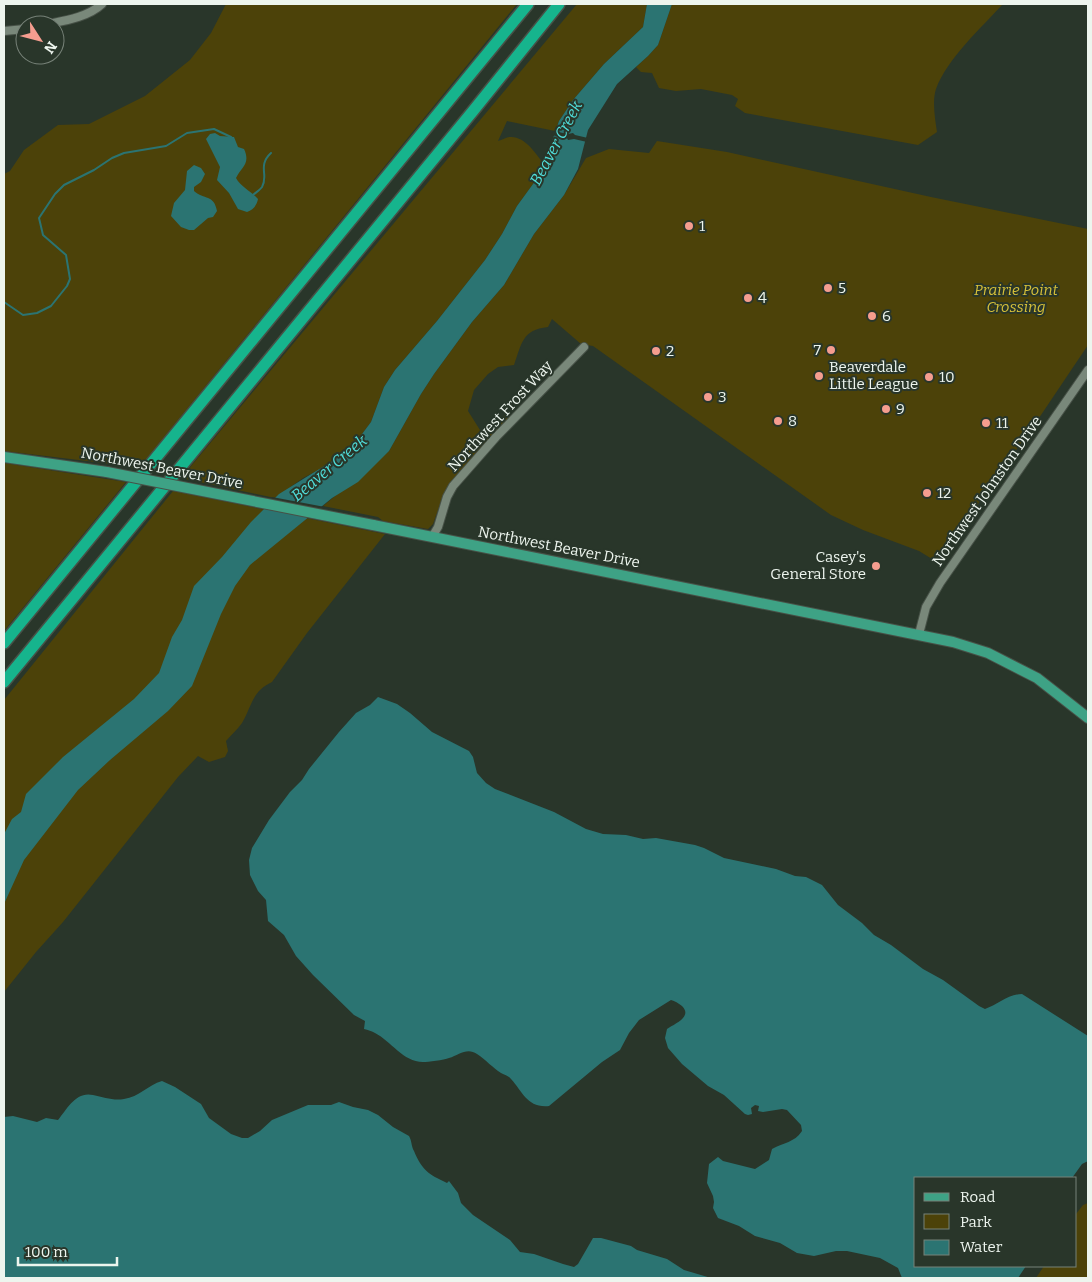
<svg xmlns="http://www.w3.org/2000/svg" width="1092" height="1282" font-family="Bitter,serif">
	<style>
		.green { fill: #4c4209 }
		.water { fill: #2b7472 }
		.pier { fill: #29362a }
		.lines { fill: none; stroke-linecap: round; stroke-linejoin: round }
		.stream { stroke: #2b7472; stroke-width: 2 }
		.minor-casing { stroke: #475147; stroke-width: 10 }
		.major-casing { stroke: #475147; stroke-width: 12 }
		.highway-casing { stroke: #475147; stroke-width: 14 }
		.minor { stroke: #79887a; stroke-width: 8 }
		.major { stroke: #3ea285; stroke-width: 10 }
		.highway { stroke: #16b48d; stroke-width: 11 }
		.major-bridge-casing { stroke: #475147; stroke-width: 12; stroke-linecap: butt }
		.major-bridge { stroke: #3ea285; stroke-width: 10 }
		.poi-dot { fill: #f59d8f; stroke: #29362a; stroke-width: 2 }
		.labels { text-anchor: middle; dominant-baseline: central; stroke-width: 4; stroke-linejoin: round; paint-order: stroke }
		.poi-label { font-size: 15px; fill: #edf5ee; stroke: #29362a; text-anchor: start }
		.park-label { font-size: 15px; font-style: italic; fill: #d6c039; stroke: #29362a }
		.street-label { font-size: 15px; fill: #edf5ee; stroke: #29362a }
		.water-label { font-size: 16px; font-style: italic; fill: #50ddda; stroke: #29362a }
	</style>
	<rect width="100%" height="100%" fill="#29362a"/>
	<g class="green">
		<polygon points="226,4 517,4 138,469 112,464 4,451 4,174 10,171 24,150 58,125 89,124 145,96 190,60 211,33"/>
		<path d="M577,4H647L643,27L604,64L573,100L559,121L555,131L507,121L498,141C502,140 506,137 510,137C525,136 536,154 544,164L541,173L517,206L502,234L485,260L437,321L395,370L384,387L371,422L350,450L328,465L303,478L275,498L181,478Z"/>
		<path d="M672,4H1003C981,28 947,59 936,89C932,101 935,119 937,132L918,145L745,113L735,106L738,99L732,95L701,89L676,91L659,88L652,73L641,72L636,67L648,56L658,45Z"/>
		<path d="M657,141L727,152L931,197L1088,229V345L1041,415L937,562L919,551L863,530L831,515L593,346L581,344L552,319L548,327C522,330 522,343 514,365L498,367L488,374L474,390L468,411L485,438L506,414L510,419L458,473L441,502L433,524L428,529L383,521L378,517L323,506L389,451L421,394L434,374L472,322L504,285L534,234L564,195L586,158L609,149L649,153Z"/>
		<polygon points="4,463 126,482 4,631"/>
		<path d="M173,491L385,534L307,633L272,682C252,691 252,706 242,723C238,729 231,735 226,741L228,751L225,757L209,762L198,756L178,777L63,922L36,952L4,992V700Z"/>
		<polygon points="1088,1203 1088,1278 1036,1278 1044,1266 1076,1266 1076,1214 1083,1205"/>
	</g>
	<g class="water">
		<polygon points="647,4 672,4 658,45 648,56 617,84 588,130 578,169 564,195 534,234 504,285 472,322 434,374 421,394 389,451 358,482 332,498 250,565 235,586 221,614 192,686 168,711 110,760 78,790 24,860 4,904 4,834 12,819 21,812 26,794 63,757 134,699 159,673 172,637 182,620 194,586 222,557 251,522 279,494 350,450 371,422 384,387 395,370 437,321 485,260 502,234 517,206 541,173 559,121 573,100 604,64 643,27"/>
		<path d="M215,133L220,136L234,137L238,147L244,149C251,164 241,167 236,178C241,187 251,191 258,199C257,205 253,210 247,212L238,209L229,193L217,180L220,167L206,139L210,134Z"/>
		<path d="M194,165L201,168L205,174L201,182L194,187V191C204,200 214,194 217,211L213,217L208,218L194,230H189L181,227L171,216L174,203L185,190L187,171Z"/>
		<path d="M378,697L397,704L410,713L432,732L469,751L473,757L477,773L486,783L495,789L554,812L586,829L603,834L626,835L643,839L656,838L695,845L704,848L724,858L776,869L795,876L806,877L822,885L838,905L862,923L874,935L891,945L923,969L943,980L979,1006L985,1009C997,1005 1008,994 1022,994L1088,1036V1161L1082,1164L1072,1178H916V1266H1026L1018,1278H902L898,1268L880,1258L847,1251H836L814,1256L797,1253L780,1243L755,1236L739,1226L718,1218L713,1208L714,1202L713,1196L707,1183L709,1164L718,1157L723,1161L755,1169L769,1160L772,1149C784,1142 794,1143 802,1131L801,1125L787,1110L782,1109L763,1112L758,1111L759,1106L755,1105L751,1108L752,1114L748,1115L745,1114L724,1095L708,1086L682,1064L668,1048L665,1038L667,1029C674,1024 693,1017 682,1006C678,1003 675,1001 671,1000L639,1020L629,1033L620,1050L602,1062L549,1106C527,1108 523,1092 511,1079C509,1076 505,1075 501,1073C493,1068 486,1060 477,1054C467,1047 459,1055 449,1058C444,1060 428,1062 423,1062C403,1062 391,1041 375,1033C372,1031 368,1030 364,1029L365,1021L354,1015L313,975L296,956L284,935L268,921L266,900L258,891L250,875L249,860L252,848L269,820L290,792L302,780L309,769L339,732L356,713L370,705Z"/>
		<path d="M162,1081L175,1087L201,1104L209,1118L231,1134L242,1138H248L260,1131L272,1120L308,1105H331L339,1102L353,1107L368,1110L378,1115L393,1127L409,1136C412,1141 411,1146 414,1151C422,1170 428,1174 447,1183L449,1181L458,1193L461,1203L473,1215L510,1240L520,1252L534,1254L563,1264L574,1267L578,1264L593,1238H601L631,1246L637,1250L667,1259L684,1270L711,1278H4V1117L13,1116L37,1122L46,1118L58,1120C67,1109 76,1091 93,1095C104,1097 113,1101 124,1099C139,1097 148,1085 162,1081Z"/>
	</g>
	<g class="pier">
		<polygon points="553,131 568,134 573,133 575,135 588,138 587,142 574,139 568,140 567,138 551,135"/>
		<polygon points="272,497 325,507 312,518 262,508"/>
	</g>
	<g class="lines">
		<g class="stream">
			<path d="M252,196C255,193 260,190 262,187C269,175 257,166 271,153"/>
			<polyline points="4,302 23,315 37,313 51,306 67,286 70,279 66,255 43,235 39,218 55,194 64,185 94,170 112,158 124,153 166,146 187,133 214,129 231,137"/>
		</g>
		<g class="minor-casing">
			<g id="minor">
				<path d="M43,25C62,21 87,18 102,4"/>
				<polyline points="4,31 25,29"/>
				<polyline points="432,537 438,527 447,497 453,486 496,437 584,347"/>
				<polyline points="919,634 926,607 940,583 1088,370"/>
			</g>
		</g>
		<g class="major-casing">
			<g id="major">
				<polyline points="4,457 107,472"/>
				<polyline points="373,525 953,642 988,653 1037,678 1088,718"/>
			</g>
		</g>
		<g class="highway-casing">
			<g id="highway">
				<polyline points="4,643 528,4"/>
				<polyline points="4,682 473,111 559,4"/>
			</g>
		</g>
		<use href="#minor" class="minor"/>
		<use href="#major" class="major"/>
		<use href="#highway" class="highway"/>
		<g class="major-bridge-casing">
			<polyline id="major-bridge" points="107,472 373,525"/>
		</g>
		<use href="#major-bridge" class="major-bridge"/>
	</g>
	<g class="poi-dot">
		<circle cx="689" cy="226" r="5"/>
		<circle cx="828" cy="288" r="5"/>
		<circle cx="748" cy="298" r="5"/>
		<circle cx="872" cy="316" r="5"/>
		<circle cx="831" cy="350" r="5"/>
		<circle cx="656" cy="351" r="5"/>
		<circle cx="819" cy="376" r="5"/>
		<circle cx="929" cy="377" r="5"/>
		<circle cx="708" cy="397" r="5"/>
		<circle cx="886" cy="409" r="5"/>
		<circle cx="778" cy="421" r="5"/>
		<circle cx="986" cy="423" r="5"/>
		<circle cx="927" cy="493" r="5"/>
		<circle cx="876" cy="566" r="5"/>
	</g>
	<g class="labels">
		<g class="poi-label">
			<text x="699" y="226">1</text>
			<text x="838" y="288">5</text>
			<text x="758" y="298">4</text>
			<text x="882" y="316">6</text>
			<text x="821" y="350" text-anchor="end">7</text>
			<text x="666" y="351">2</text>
			<text x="829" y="367">Beaverdale<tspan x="829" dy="17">Little League</tspan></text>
			<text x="939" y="377">10</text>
			<text x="718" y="397">3</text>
			<text x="896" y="409">9</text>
			<text x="788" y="421">8</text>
			<text x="996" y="423">11</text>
			<text x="937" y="493">12</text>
			<text x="866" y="557" text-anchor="end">Casey's<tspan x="866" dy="17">General Store</tspan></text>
		</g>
		<g class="park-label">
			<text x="1016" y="290">Prairie Point<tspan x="1016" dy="17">Crossing</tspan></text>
		</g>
		<g class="street-label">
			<text transform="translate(500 416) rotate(-47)">Northwest Frost Way</text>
			<text transform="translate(162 468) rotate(11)">Northwest Beaver Drive</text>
			<text transform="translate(987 491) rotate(-55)">Northwest Johnston Drive</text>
			<text transform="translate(559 547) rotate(11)">Northwest Beaver Drive</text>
		</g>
		<g class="water-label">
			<text transform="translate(556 143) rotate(-62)">Beaver Creek</text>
			<text transform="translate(329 468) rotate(-40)">Beaver Creek</text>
		</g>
	</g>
	<rect width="1092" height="1282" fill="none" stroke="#edf5ee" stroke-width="10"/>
	<rect x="914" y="1177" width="162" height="90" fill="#29362a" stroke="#778278"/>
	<rect x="924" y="1193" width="25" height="8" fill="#3ea285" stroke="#778278"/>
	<text x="960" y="1202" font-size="15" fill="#edf5ee">Road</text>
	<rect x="924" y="1214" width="25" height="15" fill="#4c4209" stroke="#778278"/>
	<text x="960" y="1227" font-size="15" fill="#edf5ee">Park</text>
	<rect x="924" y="1240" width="25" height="15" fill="#2b7472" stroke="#778278"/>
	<text x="960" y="1252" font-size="15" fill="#edf5ee">Water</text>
	<g transform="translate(40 40) rotate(126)"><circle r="24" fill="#29362a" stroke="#778278"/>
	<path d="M0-4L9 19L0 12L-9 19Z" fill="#f59d8f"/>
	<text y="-8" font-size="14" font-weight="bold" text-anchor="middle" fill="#edf5ee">N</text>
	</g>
	<path d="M18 1257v8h99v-8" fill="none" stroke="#edf5ee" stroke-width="2.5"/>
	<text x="25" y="1257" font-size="15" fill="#edf5ee" stroke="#29362a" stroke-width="4" paint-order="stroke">100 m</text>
</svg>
